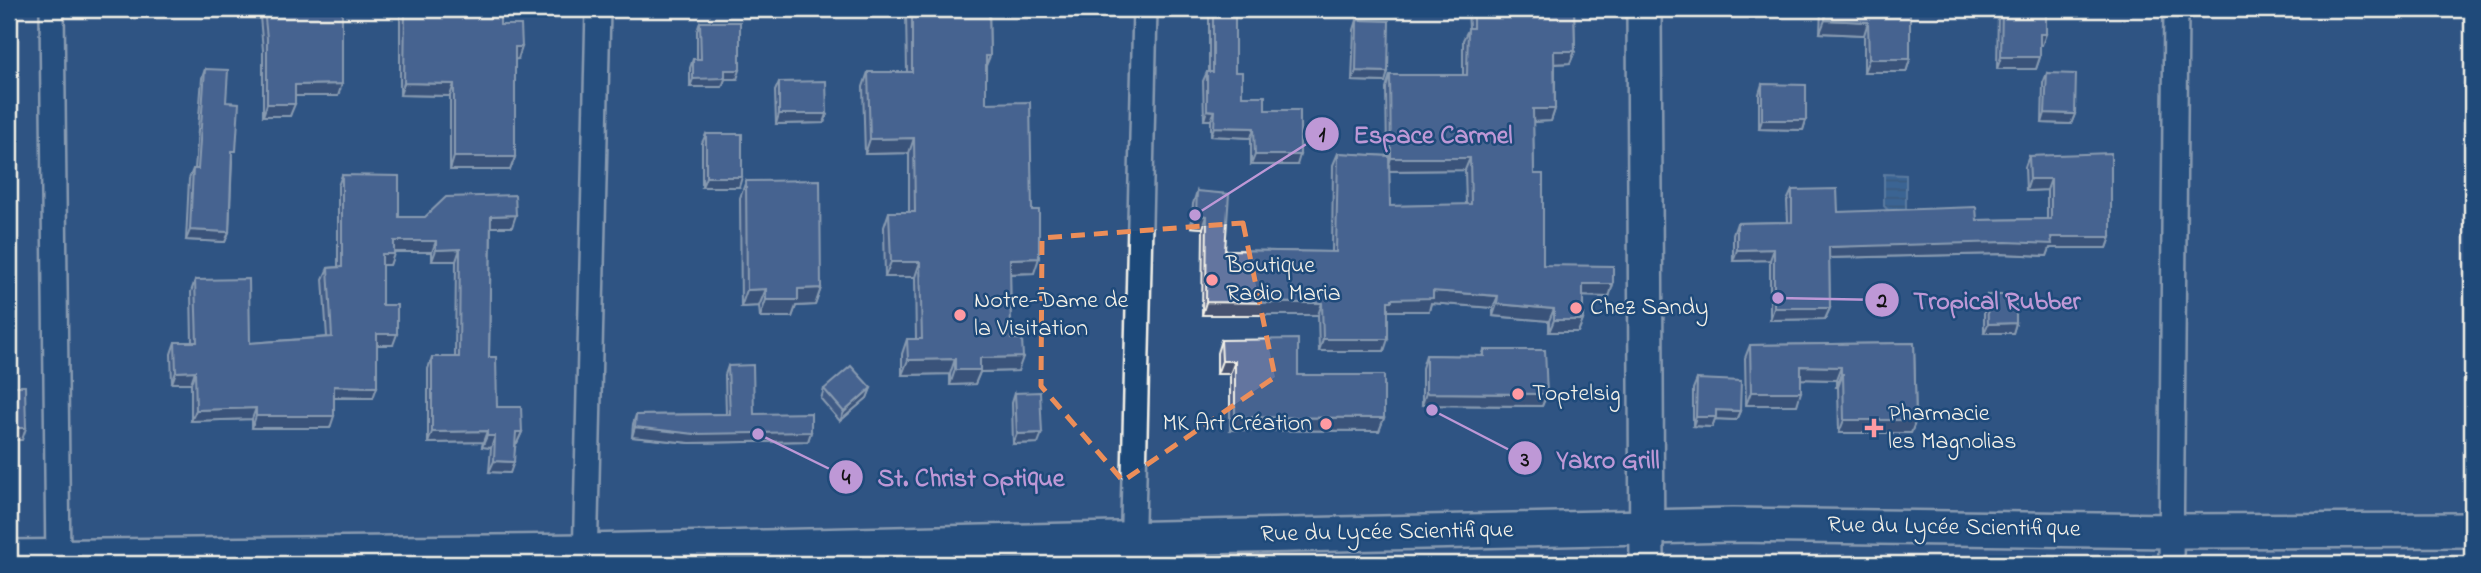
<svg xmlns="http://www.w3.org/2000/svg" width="2481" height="573" font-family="'Indie Flower',sans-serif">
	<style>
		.water { fill: url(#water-rules); stroke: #8fa9c1; stroke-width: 2 }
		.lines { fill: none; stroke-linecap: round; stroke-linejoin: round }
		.street-casing { stroke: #f4f1e8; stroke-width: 28 }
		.secondary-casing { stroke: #f4f1e8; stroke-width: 38 }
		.street { stroke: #1f4a7a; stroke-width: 23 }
		.secondary { stroke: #1f4a7a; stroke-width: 33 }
		.wall { fill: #566589; stroke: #f4f1e8; stroke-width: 2; fill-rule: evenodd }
		.shaded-wall { fill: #46526f; stroke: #f4f1e8; stroke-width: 2 }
		.building { fill: #64759f; stroke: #f4f1e8; stroke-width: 2 }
		.marked { fill: none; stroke: #ec8e59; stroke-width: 5; stroke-dasharray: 14 9; stroke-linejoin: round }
		.poi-dot { fill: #ff9aa2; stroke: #1f4a7a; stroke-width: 2.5 }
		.labels { text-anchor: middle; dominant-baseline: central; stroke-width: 5; stroke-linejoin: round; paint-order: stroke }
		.poi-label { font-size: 24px; fill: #f4f1e8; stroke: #1f4a7a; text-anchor: start }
		.street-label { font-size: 24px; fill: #f4f1e8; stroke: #1f4a7a }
		.leader { fill: none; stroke: #be98d6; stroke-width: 2.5 }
		.callout-dot { fill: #be98d6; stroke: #1f4a7a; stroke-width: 2.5 }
		.mark-label { font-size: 21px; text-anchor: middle; font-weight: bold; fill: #111 }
		.callout-label { font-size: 26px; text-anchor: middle; font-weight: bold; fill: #be98d6; stroke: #1f4a7a; stroke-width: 5; stroke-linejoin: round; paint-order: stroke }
	</style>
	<defs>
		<pattern id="water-rules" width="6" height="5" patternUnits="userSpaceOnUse" patternTransform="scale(1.75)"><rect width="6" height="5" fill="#4b79a7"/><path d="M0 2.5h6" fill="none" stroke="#4a637b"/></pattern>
	</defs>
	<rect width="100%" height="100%" fill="#305483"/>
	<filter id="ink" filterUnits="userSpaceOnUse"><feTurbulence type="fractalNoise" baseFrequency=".0143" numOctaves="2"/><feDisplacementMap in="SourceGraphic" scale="14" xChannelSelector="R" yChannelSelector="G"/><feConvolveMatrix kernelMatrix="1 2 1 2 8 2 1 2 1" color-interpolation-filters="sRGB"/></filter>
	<g filter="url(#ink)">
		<polygon class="water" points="1884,174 1906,175 1906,213 1891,213 1884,206"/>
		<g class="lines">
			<g class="street-casing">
				<g id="street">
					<polyline points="52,9 58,564"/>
					<polyline points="585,564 598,9"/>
					<polyline points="1132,564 1145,9"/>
					<polyline points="2171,564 2176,9"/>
				</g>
			</g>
			<g class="secondary-casing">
				<g id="secondary">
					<polyline points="1644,9 1647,564"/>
					<polyline points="9,557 584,551 1732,525 2171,531 2472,530"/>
				</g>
			</g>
			<use href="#street" class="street"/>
			<use href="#secondary" class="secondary"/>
		</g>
		<g class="wall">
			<polygon points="263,9 342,9 338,96 295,96 290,116 263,116 263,50 260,17"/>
			<polygon points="403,9 500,9 500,25 518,59 515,59 515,157 510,170 450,170 450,96 400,95 400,17"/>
			<polygon points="908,9 989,9 990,56 986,66 986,103 1032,210 1034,273 1010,274 1011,339 1018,371 980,372 975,384 950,385 950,374 902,375 902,354 907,339 916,339 915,277 885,277 884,227 889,212 909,212 909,153 865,154 863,87 868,72 907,72 906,12"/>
			<polygon points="1209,9 1235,9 1235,72 1242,96 1265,110 1297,165 1251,165 1251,138 1211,136 1211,120 1204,120 1203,81 1207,72 1209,72"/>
			<path d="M1468,9H1574L1575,51L1570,63L1555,64V109L1551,121L1533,122L1534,174L1543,265L1613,284L1609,297L1583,296V320L1578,332H1549V321L1493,316V308L1431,303L1429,311H1388L1384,351H1319L1318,315H1202L1203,228L1191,227L1193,204L1197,191L1225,250L1332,252L1333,165L1338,153L1387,156L1386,88L1390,75H1463V40L1469,28ZM1465,170L1466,205L1390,206L1389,171Z"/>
			<polygon points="1821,9 1910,9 1910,59 1906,72 1864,72 1864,35 1820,33"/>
			<polygon points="1998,9 2046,9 2042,45 2040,45 2040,57 2036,69 1997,69"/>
			<polygon points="1357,20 1385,82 1352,81 1354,30"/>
			<polygon points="700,22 737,79 725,79 722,87 690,87 690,68 693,59 697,59 697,31"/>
			<polygon points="205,69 226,102 232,161 229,232 225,242 186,240 189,179 193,169 195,169 202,78"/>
			<polygon points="2047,73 2075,114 2071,124 2042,123 2043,83"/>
			<polygon points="779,82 827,114 824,123 776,124 775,91"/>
			<polygon points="1762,84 1806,120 1803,130 1759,129 1759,94"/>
			<polygon points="706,134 739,187 702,187 702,143"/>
			<polygon points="2029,156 2111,237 2107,248 2050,248 2047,256 2002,254 1829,258 1830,308 1825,319 1770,320 1770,260 1733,261 1733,235 1737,223 1788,222 1787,201 1792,190 1838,212 1977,220 2047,219 2047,190 2026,191 2025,167"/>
			<polygon points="342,175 399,217 512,227 491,227 489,357 497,407 522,432 517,443 516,443 510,473 489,472 491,448 482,447 483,442 428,443 428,369 432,357 455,357 456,261 432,261 432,252 394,252 390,265 382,265 382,305 393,345 377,345 373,398 334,398 330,428 252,428 252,419 191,421 191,383 172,383 171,354 175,342 192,342 191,292 195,280 250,343 327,337 323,279 328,268 338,267 338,186"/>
			<polygon points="746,181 821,288 815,305 796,306 792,317 760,317 759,306 741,307 740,198"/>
			<polygon points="1987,295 2016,323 2013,333 1984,333 1984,304"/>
			<polygon points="1221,340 1298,375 1384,418 1379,431 1230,430 1230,374 1217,374 1217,353"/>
			<polygon points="1914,343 1916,420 1911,433 1839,433 1838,387 1836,387 1836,380 1801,379 1797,405 1746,405 1745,358 1750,345"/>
			<polygon points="1484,350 1547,394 1542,406 1422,405 1422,368 1426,355 1482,356"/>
			<polygon points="728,366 754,414 811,432 808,441 690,443 632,437 633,424 636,415 726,414 725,375"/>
			<polygon points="1697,379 1740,411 1736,420 1715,419 1712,427 1693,426 1693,389"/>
			<polygon points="871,388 867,398 840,421 821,399 824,389"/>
			<polygon points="1015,393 1038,443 1013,444 1012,403"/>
		</g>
		<g class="shaded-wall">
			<polygon points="1825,20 1868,22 1864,35 1820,33"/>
			<polygon points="2040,34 2046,34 2042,45 2036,45"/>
			<polygon points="515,47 522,47 518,59 510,60"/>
			<polygon points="1554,51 1575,51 1570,63 1550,64"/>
			<polygon points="2001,57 2040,57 2036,69 1997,69"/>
			<polygon points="1869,59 1910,59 1906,72 1864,72"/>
			<polygon points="725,70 740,70 737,79 725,79 722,87 690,87 693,79"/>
			<polygon points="1356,71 1388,72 1385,82 1352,81"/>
			<polygon points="404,83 454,84 450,96 400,95"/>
			<polygon points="342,84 338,96 290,96 295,85"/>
			<polygon points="267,104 295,104 290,116 263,116"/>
			<polygon points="1533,109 1555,109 1551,121 1529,122"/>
			<polygon points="1207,110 1215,111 1211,120 1204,120"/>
			<polygon points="2045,113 2075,114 2071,124 2042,123"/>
			<polygon points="779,114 827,114 824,123 776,124"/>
			<polygon points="1762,120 1806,120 1803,130 1759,129"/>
			<polygon points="1214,127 1254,128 1251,138 1211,136"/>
			<polygon points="914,138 909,153 865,154 870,139"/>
			<polygon points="1255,155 1300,155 1297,165 1251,165"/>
			<polygon points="454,157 515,157 510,170 450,170"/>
			<polygon points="1391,158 1470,158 1465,170 1387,171"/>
			<polygon points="706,177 742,177 739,187 702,187"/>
			<polygon points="2030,179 2051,179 2047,190 2026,191"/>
			<polygon points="516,215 512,227 487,227 491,216"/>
			<polygon points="1196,215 1207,216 1203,228 1191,227"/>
			<polygon points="190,230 229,232 225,242 186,240"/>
			<polygon points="2051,237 2111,237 2107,248 2050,248 2047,256 2002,254 1825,258 1829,247"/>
			<polygon points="394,241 436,241 432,252 390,252"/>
			<polygon points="460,249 456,261 432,261 436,250"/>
			<polygon points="1774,249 1770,260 1733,261 1737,250"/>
			<polygon points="382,254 394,254 390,265 378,265"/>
			<polygon points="1039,258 1034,273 1004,274 1010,259"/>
			<polygon points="891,262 920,262 915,277 885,277"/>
			<polygon points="1583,284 1613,284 1609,297 1578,296"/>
			<polygon points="821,288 815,305 796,306 792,317 760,317 766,300 798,289"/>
			<polygon points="766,289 759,306 741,307 747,290"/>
			<polygon points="1433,291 1498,296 1493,308 1431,303 1429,311 1388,311 1388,313 1388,301 1392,299"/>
			<polygon points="1206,302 1322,303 1318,315 1202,315"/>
			<polygon points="1497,304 1554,309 1549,321 1493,316"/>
			<polygon points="1774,308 1830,308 1825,319 1770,320"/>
			<polygon points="1554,320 1583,320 1578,332 1549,332"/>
			<polygon points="2016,323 2013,333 1984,333 1988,324"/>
			<polygon points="377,334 397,334 393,345 373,345"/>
			<polygon points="1323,339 1388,339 1384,351 1319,351"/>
			<polygon points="1023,357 1018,371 980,372 975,384 950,385 955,370 980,358"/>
			<polygon points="955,359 950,374 902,375 908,360"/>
			<polygon points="1222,361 1235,361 1230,374 1217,374"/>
			<polygon points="1801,366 1841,367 1836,380 1797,379"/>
			<polygon points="195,371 191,383 172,383 176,372"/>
			<polygon points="1841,374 1843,374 1838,387 1836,387"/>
			<polygon points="334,386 377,387 373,398 330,397"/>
			<polygon points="871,388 867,398 840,421 844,412"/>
			<polygon points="1751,392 1801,392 1797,405 1746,405"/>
			<polygon points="1426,393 1547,394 1542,406 1422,405"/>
			<polygon points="256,408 252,419 191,421 196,410"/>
			<polygon points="1716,410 1740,411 1736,420 1715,419 1712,427 1693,426 1696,417"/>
			<polygon points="256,416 334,416 330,428 252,428"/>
			<polygon points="1235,417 1384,418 1379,431 1230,430"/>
			<polygon points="1844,420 1916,420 1911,433 1839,433"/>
			<polygon points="635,427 811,432 808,441 690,443 632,437"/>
			<polygon points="9,428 26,428 22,440 9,440"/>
			<polygon points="487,431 483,442 428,443 432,432"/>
			<polygon points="516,432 522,432 517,443 512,443"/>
			<polygon points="1042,433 1038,443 1013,444 1017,434"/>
			<polygon points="487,436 495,436 491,448 482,447"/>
			<polygon points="494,461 514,462 510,473 489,472"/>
		</g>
		<g class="building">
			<polygon points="264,9 342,9 342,84 295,85 295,104 267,104 267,38"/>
			<polygon points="405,9 500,9 500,25 521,25 522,47 515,47 515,157 454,157 454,84 404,83"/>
			<polygon points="912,9 989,9 990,56 986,56 986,103 1030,102 1032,210 1039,210 1039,258 1010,259 1011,339 1022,339 1023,357 980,358 980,370 955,370 955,359 908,360 907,339 922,339 920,262 891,262 889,212 915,212 914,138 870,139 868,72 912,72"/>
			<polygon points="1213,9 1235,9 1235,72 1242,72 1242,96 1265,96 1265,110 1300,110 1300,155 1255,155 1254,128 1214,127 1215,111 1207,110 1207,72 1213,72"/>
			<polygon points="1473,9 1574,9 1575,51 1554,51 1555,109 1533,109 1534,174 1543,174 1543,265 1613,266 1613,284 1583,284 1583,320 1554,320 1554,309 1497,304 1498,296 1433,291 1433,298 1392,299 1392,301 1388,301 1388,339 1323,339 1322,303 1206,302 1207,216 1196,215 1197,191 1229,194 1225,250 1336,252 1338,153 1389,156 1390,206 1471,204 1470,158 1391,158 1390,75 1467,75 1468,28 1473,28"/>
			<polygon points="1825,9 1910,9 1910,59 1869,59 1868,22 1825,20"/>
			<polygon points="2002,9 2046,9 2046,34 2040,34 2040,57 2001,57"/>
			<polygon points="1357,20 1389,21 1388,72 1356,71"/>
			<polygon points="700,22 740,22 740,70 725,70 725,78 693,79 693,59 701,59"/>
			<polygon points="205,69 228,70 226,102 239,103 236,151 232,151 229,232 190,230 193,169 198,169"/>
			<polygon points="2047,73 2076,74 2075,114 2045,113"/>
			<polygon points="826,81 827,114 779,114 779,82"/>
			<polygon points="1762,84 1806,85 1806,120 1762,120"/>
			<rect x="706" y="134" width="36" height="43"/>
			<polygon points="2111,153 2111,237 2051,237 2052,244 2006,242 1829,247 1830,308 1774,308 1774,249 1737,250 1737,223 1792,222 1792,190 1837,189 1838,212 1976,207 1977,220 2051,219 2051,179 2030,179 2029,156"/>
			<polygon points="342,175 399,176 399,217 425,217 446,197 515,195 516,215 491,216 489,357 496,357 497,407 521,407 522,432 516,432 514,462 494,461 495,436 487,436 487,431 432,432 432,357 459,357 460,249 436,250 436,241 394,241 394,254 382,254 382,305 397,305 397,334 377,334 377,387 334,386 334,416 256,416 256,408 196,410 195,371 176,372 175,342 197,342 195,280 249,279 250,343 332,337 328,268 342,267"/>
			<polygon points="820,180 821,288 798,289 798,300 766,300 766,289 747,290 746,181"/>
			<polygon points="1987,295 2016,295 2016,323 1988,324"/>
			<polygon points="1298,339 1298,375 1384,375 1384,418 1235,417 1235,361 1222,361 1221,340"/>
			<polygon points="1914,343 1916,420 1844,420 1843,374 1841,374 1841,367 1801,366 1801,392 1751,392 1750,345"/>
			<polygon points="1484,350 1545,350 1547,394 1426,393 1426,355 1484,356"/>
			<polygon points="753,365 754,414 811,413 811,432 694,434 635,427 636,415 730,414 728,366"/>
			<polygon points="851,366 871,388 844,412 824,389"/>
			<polygon points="1697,379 1741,381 1740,411 1716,410 1716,417 1696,417"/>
			<polygon points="9,386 25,386 26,428 9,428"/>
			<polygon points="1040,392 1042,433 1017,434 1015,393"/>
		</g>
	</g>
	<path d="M0 0H2481V573H0ZM1243,223L1275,377L1123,481L1041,386L1042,238Z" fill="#305483" fill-opacity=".55" fill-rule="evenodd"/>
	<path class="marked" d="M1243,223L1275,377L1123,481L1041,386L1042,238Z"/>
	<g class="poi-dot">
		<circle cx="1212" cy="280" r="7"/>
		<circle cx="1576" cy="308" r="7"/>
		<circle cx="960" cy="315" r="7"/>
		<circle cx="1518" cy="394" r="7"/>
		<circle cx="1326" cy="424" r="7"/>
		<path d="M1870.5 417.5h7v7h7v7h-7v7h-7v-7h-7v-7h7z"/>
	</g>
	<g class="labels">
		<g class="poi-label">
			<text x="1226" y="266">Boutique<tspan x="1226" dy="28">Radio Maria</tspan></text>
			<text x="974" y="301">Notre-Dame de<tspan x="974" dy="28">la Visitation</tspan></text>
			<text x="1590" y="308">Chez Sandy</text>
			<text x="1532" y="394">Toptelsig</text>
			<text x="1888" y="414">Pharmacie<tspan x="1888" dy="28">les Magnolias</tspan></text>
			<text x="1312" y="424" text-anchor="end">MK Art Création</text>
		</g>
		<g class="street-label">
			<text transform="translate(1954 528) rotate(1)">Rue du Lycée Scientifique</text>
			<text transform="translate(1387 533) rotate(-1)">Rue du Lycée Scientifique</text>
		</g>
	</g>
	<path class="leader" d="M1195 215L1322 134M1778 298L1882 300M1432 410L1525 458M758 434L846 477"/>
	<g class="callout-dot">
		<circle cx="1195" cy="215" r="7"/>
		<circle cx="1778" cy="298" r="7"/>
		<circle cx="1432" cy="410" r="7"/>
		<circle cx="758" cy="434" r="7"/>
		<circle cx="1322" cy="134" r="18"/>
		<circle cx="1882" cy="300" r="18"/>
		<circle cx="1525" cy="458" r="18"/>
		<circle cx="846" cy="477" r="18"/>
	</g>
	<g class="mark-label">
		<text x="1322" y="141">1</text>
		<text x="1882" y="307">2</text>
		<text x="1525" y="466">3</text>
		<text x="846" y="484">4</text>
	</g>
	<g class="callout-label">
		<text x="1433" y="143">Espace Carmel</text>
		<text x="1997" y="309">Tropical Rubber</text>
		<text x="1608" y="468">Yakro Grill</text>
		<text x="971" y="486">St. Christ Optique</text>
	</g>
	<rect width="2481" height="573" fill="none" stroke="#1f4a7a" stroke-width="35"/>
	<rect x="18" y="18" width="2446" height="538" fill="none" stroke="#f4f1e8" stroke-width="2.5" filter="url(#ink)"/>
</svg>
